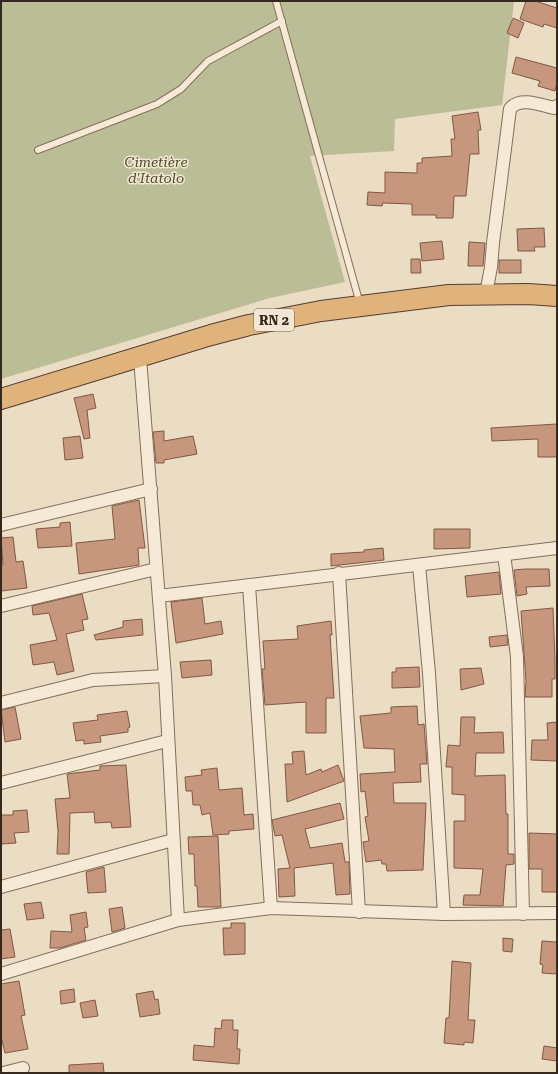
<svg xmlns="http://www.w3.org/2000/svg" width="558" height="1074" font-family="'Roboto Serif',serif">
	<style>
		.cemetery { fill: #bbbd97 }
		.building { fill: #c6967d; stroke: #815843 }
		.lines { fill: none; stroke-linecap: round; stroke-linejoin: round }
		.service-casing { stroke: #846e5c; stroke-width: 8 }
		.minor-casing { stroke: #846e5c; stroke-width: 14 }
		.trunk-casing { stroke: #523d30; stroke-width: 22 }
		.service { stroke: #f6ead7; stroke-width: 6 }
		.minor { stroke: #f6ead7; stroke-width: 12 }
		.trunk { stroke: #e0b27c; stroke-width: 20 }
		.labels { text-anchor: middle; dominant-baseline: central; stroke-width: 3; stroke-linejoin: round; paint-order: stroke }
		.shield { fill: #f3e7d3; stroke: #6e6155; stroke-width: 1 }
		.shield-label { font-size: 13px; font-weight: bold; fill: #35281f }
		.park-label { font-size: 14px; font-style: italic; fill: #495027; stroke: #f3e7d3 }
	</style>
	<rect width="100%" height="100%" fill="#ebdcc4"/>
	<polygon class="cemetery" points="1,1 514,1 502,105 395,119 394,151 310,156 345,282 270,298 1,379"/>
	<g class="building">
		<polygon points="526,1 535,1 557,8 557,28 544,24 543,27 520,19"/>
		<polygon points="513,18 524,23 518,38 507,33"/>
		<polygon points="516,57 557,68 557,82 555,91 538,86 540,81 512,73"/>
		<polygon points="478,112 481,130 478,130 479,154 470,154 466,196 454,196 453,218 436,218 436,215 412,215 412,204 383,203 382,206 367,205 368,192 385,193 385,172 417,173 417,163 422,163 422,158 452,156 451,139 455,139 452,116"/>
		<polygon points="544,228 545,247 534,247 535,251 518,251 517,229"/>
		<polygon points="442,241 444,259 422,261 420,243"/>
		<polygon points="469,242 485,243 483,266 468,266"/>
		<polygon points="411,259 420,259 421,273 411,273"/>
		<rect x="499" y="260" width="22" height="13"/>
		<polygon points="93,394 96,408 87,410 90,438 84,439 74,398"/>
		<polygon points="557,424 557,457 538,457 538,439 492,441 491,428"/>
		<polygon points="164,431 164,441 193,436 197,454 164,460 164,463 156,463 153,432"/>
		<polygon points="80,436 83,458 65,460 63,438"/>
		<polygon points="139,500 145,548 138,548 139,565 79,574 76,543 115,539 112,506"/>
		<polygon points="70,522 72,546 38,548 36,529 60,527 60,523"/>
		<polygon points="434,529 470,529 470,548 434,549"/>
		<polygon points="13,537 16,562 23,561 27,588 1,591 1,565 3,565 1,538"/>
		<polygon points="383,548 384,560 331,566 331,554 364,552 364,550"/>
		<polygon points="525,569 549,569 550,586 526,587 527,594 517,596 514,570"/>
		<polygon points="499,572 501,594 467,597 465,576"/>
		<polygon points="82,594 88,619 82,620 84,630 66,634 74,671 57,675 54,662 33,665 30,645 57,640 49,613 33,615 32,606"/>
		<polygon points="202,598 205,624 221,621 223,634 176,643 171,602"/>
		<polygon points="553,608 555,660 555,679 552,679 552,697 525,697 526,681 521,611"/>
		<polygon points="142,619 143,635 96,640 94,635 123,627 123,621"/>
		<polygon points="331,621 332,635 330,635 334,698 326,698 326,733 306,733 306,702 265,705 262,669 265,669 263,641 298,639 297,626"/>
		<polygon points="507,635 508,645 490,647 489,637"/>
		<polygon points="211,660 212,675 182,678 180,662"/>
		<polygon points="419,667 420,687 392,688 392,672 396,672 396,668"/>
		<polygon points="481,668 484,684 461,690 460,669"/>
		<polygon points="417,706 418,725 424,724 427,764 420,764 421,782 393,783 394,803 426,803 423,870 387,871 386,864 382,864 381,860 366,862 363,842 369,841 365,817 368,816 365,791 361,792 360,774 395,772 394,749 364,748 360,716 391,713 391,707"/>
		<polygon points="15,707 21,739 5,742 1,710"/>
		<polygon points="127,711 130,727 128,728 128,732 100,736 101,742 84,744 84,740 76,741 73,723 98,720 97,715"/>
		<polygon points="461,717 475,717 474,733 503,732 504,753 476,753 475,776 505,775 506,814 508,814 508,854 514,854 514,864 506,865 503,906 463,905 464,895 480,895 483,869 454,868 454,821 465,821 465,795 452,794 452,767 446,767 448,745 460,746"/>
		<polygon points="557,722 557,761 531,760 532,740 548,740 547,723"/>
		<polygon points="304,751 306,775 321,769 322,772 338,765 344,781 287,802 285,764 293,764 292,752"/>
		<polygon points="126,765 131,827 112,828 111,822 95,823 94,812 70,813 69,854 57,854 58,831 55,799 70,798 67,774 100,770 100,766"/>
		<polygon points="217,768 219,790 242,788 244,815 253,814 254,829 229,831 229,834 213,835 210,813 202,815 200,805 193,805 192,791 186,791 185,777 202,775 201,770"/>
		<polygon points="340,803 344,819 305,829 310,848 342,843 345,862 349,862 350,894 336,895 333,863 294,868 295,896 279,897 278,869 290,868 282,835 275,836 272,820"/>
		<polygon points="27,810 29,832 14,833 16,843 1,844 1,815 13,815 13,811"/>
		<polygon points="529,833 557,834 557,892 542,892 542,869 529,869"/>
		<polygon points="218,836 221,907 198,907 197,886 195,886 194,854 189,854 188,837"/>
		<polygon points="104,867 106,892 88,893 86,872"/>
		<polygon points="41,902 44,918 27,920 24,904"/>
		<polygon points="122,907 125,928 112,932 109,909"/>
		<polygon points="86,912 88,927 84,928 86,940 60,948 50,948 51,931 72,932 70,915"/>
		<polygon points="231,923 245,923 245,954 224,955 223,928 231,928"/>
		<polygon points="10,929 15,957 1,959 1,930"/>
		<polygon points="503,938 513,939 512,952 503,951"/>
		<polygon points="542,941 557,942 557,974 542,973 543,965 540,964"/>
		<polygon points="452,961 471,963 468,1020 475,1020 473,1043 464,1042 464,1045 444,1043 446,1018 449,1018"/>
		<polygon points="19,981 25,1015 21,1016 28,1049 5,1053 1,1036 1,984"/>
		<polygon points="74,989 75,1002 61,1004 60,991"/>
		<polygon points="153,991 155,1000 158,999 160,1014 140,1017 136,994"/>
		<polygon points="95,1000 98,1016 83,1018 80,1003"/>
		<polygon points="222,1020 233,1020 233,1030 238,1030 237,1049 240,1049 239,1064 193,1060 194,1045 214,1047 215,1028 221,1029"/>
		<polygon points="544,1046 557,1048 557,1061 542,1059"/>
		<polygon points="103,1063 104,1073 69,1073 69,1065"/>
	</g>
	<g class="lines">
		<g class="service-casing">
			<g id="service">
				<polyline points="276,1 360,304"/>
				<polyline points="38,150 157,104 181,89 208,61 282,21"/>
			</g>
		</g>
		<g class="minor-casing">
			<g id="minor">
				<path d="M486,294L491,267L493,243L510,109C519,96 541,105 554,108L557,106"/>
				<polyline points="140,358 165,676 178,920"/>
				<polyline points="1,525 151,489"/>
				<polyline points="504,554 517,657 523,914"/>
				<polyline points="419,565 429,673 444,914"/>
				<polyline points="339,573 359,912"/>
				<polyline points="249,585 271,908"/>
				<polyline points="159,596 557,548"/>
				<polyline points="1,606 156,569"/>
				<polyline points="1,703 93,680 165,676"/>
				<polyline points="1,783 167,741"/>
				<polyline points="1,887 173,840"/>
				<polyline points="1,974 178,920 271,908 444,914 557,913"/>
				<polyline points="3,1073 23,1068"/>
			</g>
		</g>
		<g class="trunk-casing">
			<polyline id="trunk" points="1,399 211,335 249,325 321,311 449,295 528,294 557,296"/>
		</g>
		<use href="#service" class="service"/>
		<use href="#minor" class="minor"/>
		<use href="#trunk" class="trunk"/>
	</g>
	<g class="labels">
		<rect class="shield" x="254" y="309" width="40" height="22" rx="3"/>
		<g class="shield-label">
			<text x="274" y="320">RN 2</text>
		</g>
		<g class="park-label">
			<text x="156" y="162">Cimetière<tspan x="156" dy="16">d'Itatolo</tspan></text>
		</g>
	</g>
	<rect width="558" height="1074" fill="none" stroke="#35281f" stroke-width="4"/>
</svg>
